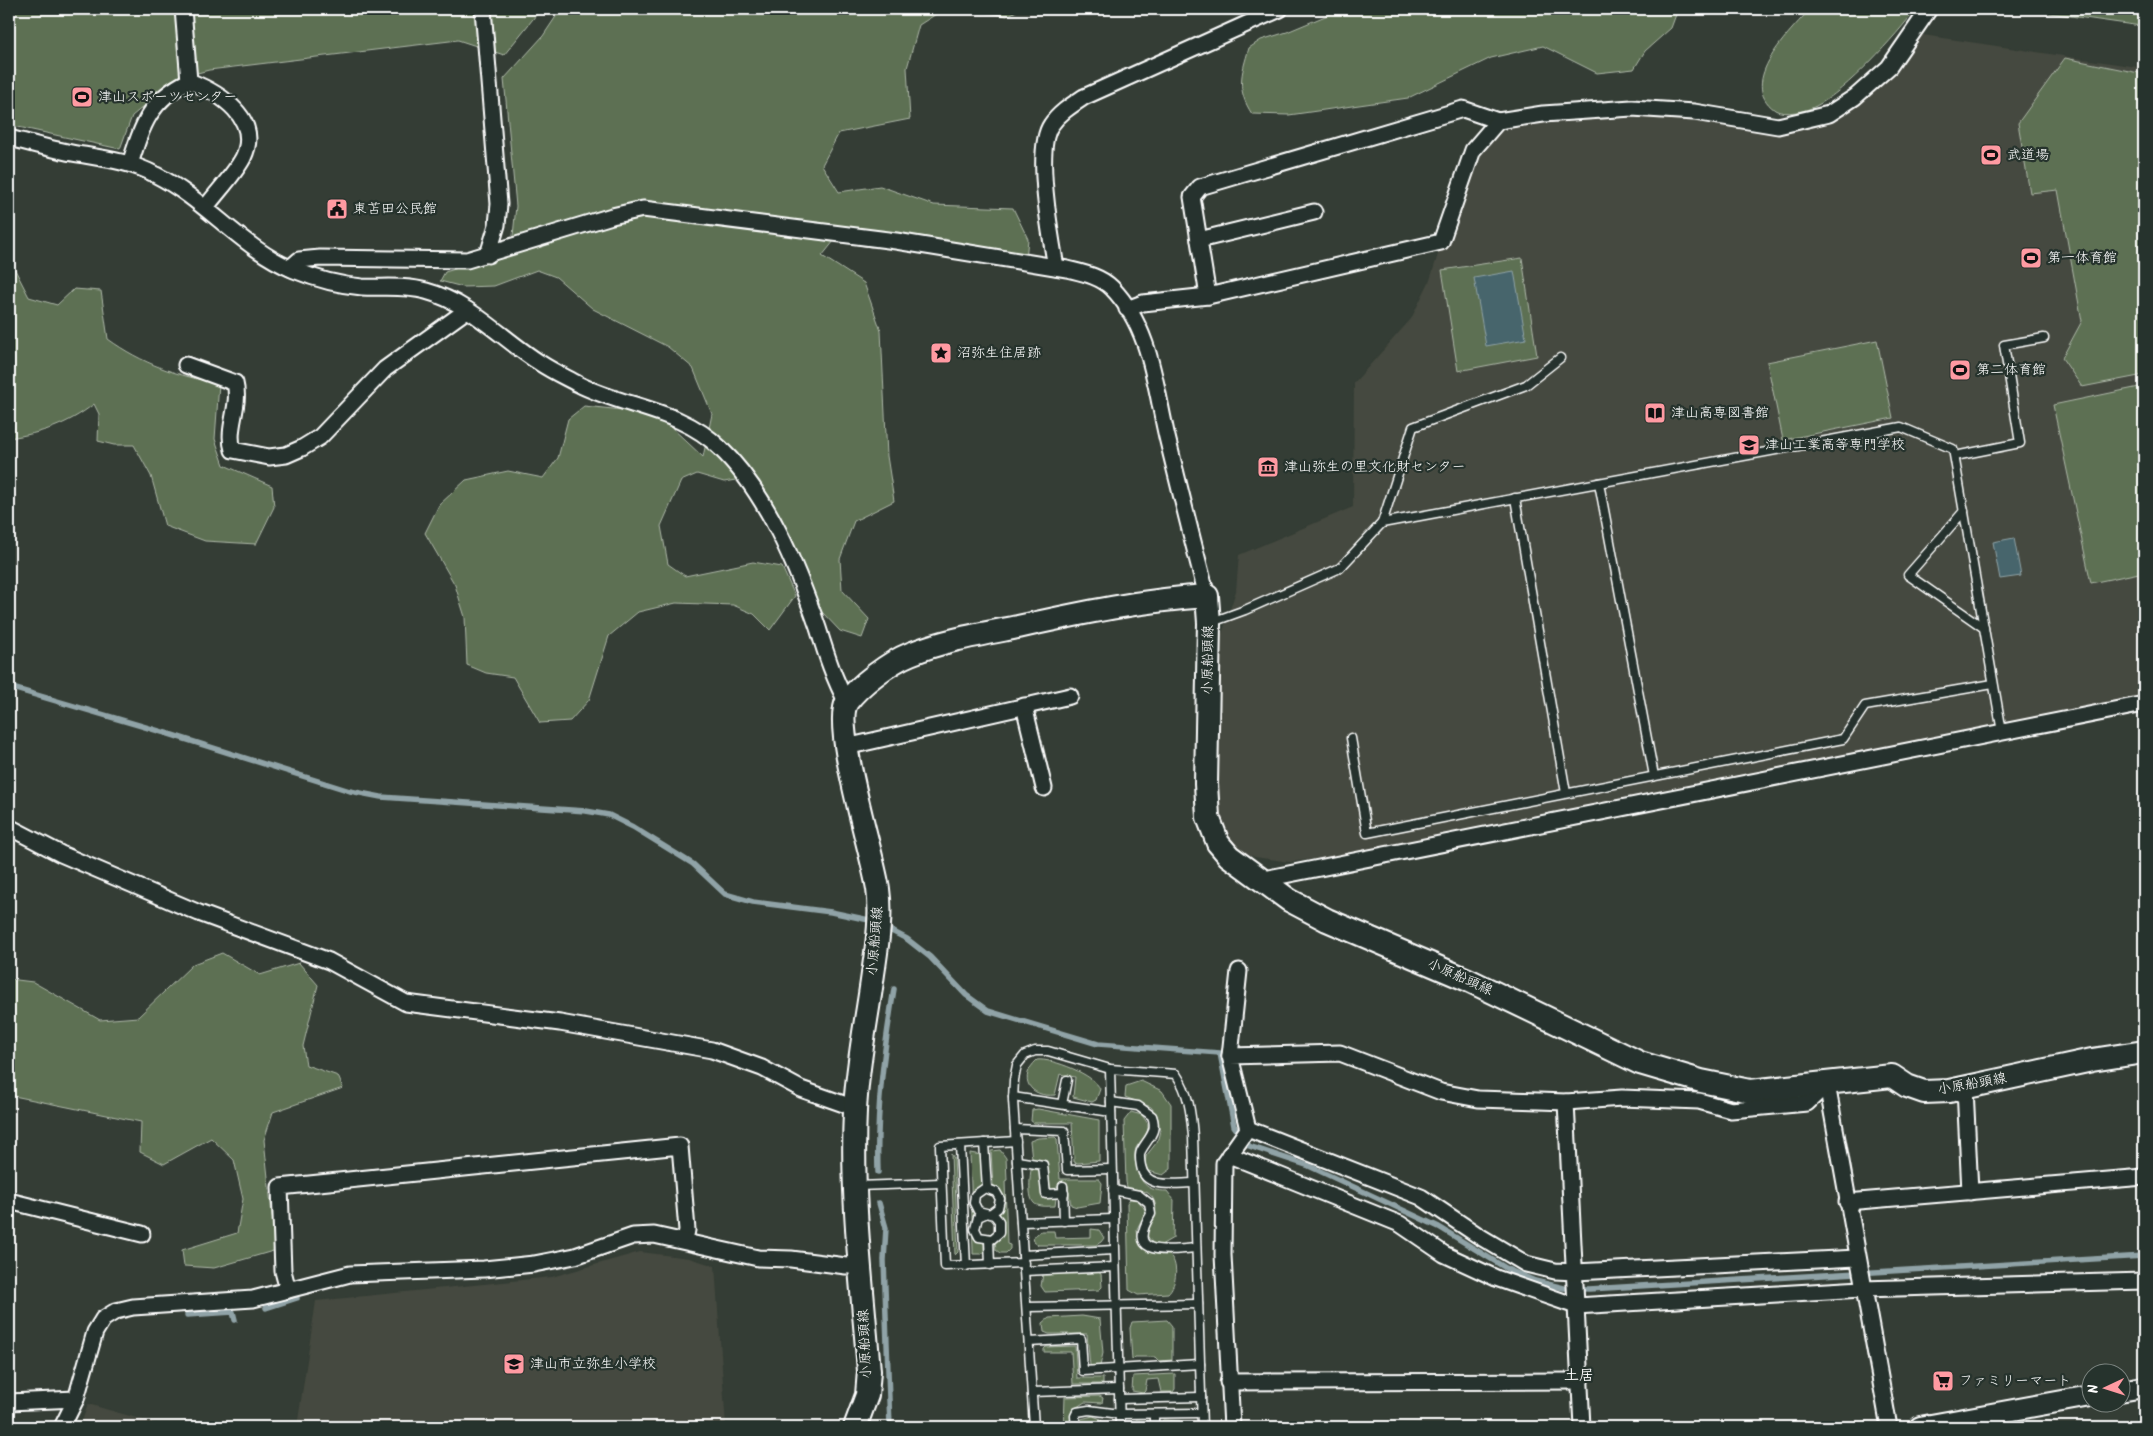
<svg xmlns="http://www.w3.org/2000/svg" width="2153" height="1436" font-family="Kalam,'Klee One',sans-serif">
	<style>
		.built { fill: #45493f }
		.green { fill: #5d7053; stroke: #aeb8a9 }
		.water { fill: #46656c; stroke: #90a3a7 }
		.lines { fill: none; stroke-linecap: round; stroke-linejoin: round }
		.stream { stroke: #90a3a7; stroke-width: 5.5 }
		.service-casing { stroke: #fff; stroke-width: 11 }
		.minor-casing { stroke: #fff; stroke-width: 19 }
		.tertiary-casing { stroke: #fff; stroke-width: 24 }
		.secondary-casing { stroke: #fff; stroke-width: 26 }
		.service { stroke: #26332d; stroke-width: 8 }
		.minor { stroke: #26332d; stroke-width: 15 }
		.tertiary { stroke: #26332d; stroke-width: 20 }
		.secondary { stroke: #26332d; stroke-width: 22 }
		.labels { text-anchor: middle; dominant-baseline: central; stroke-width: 4.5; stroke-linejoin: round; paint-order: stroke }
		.poi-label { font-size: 14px; fill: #fff; stroke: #26332d; text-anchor: start }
		.street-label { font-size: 14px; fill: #fff; stroke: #26332d }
		.neighbourhood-label { font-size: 15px; font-weight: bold; fill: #fff; stroke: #26332d }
	</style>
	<rect width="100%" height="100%" fill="#343d35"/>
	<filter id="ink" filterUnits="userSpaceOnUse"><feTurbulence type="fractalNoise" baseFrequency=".02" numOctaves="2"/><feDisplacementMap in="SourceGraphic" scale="10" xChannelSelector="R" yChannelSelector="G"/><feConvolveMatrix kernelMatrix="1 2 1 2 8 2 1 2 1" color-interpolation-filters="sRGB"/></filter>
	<g filter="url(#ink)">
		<g class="built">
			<polygon points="1923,35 2144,68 2144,695 1364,853 1290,862 1255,857 1241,851 1231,842 1223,831 1218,814 1215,790 1219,643 1236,591 1239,555 1353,507 1354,383 1411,319 1430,280 1468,158 1498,121 1558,111 1807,124 1873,83"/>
			<polygon points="640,1252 689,1258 715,1266 726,1427 297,1427 316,1301 552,1277"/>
			<polygon points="88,1404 147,1421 164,1427 80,1427"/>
		</g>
		<g class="green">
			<polygon points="9,9 541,9 504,55 458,40 209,70 178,78 132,116 120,149 9,125"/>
			<polygon points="561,9 944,9 919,25 907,68 910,119 839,133 822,165 839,192 880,186 934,205 1013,208 1028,239 1025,269 945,239 871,247 834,241 822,256 864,283 881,331 887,456 894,501 854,521 840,559 842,590 869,619 862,638 840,631 822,612 770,497 753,477 724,482 697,474 681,481 661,526 668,564 685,576 753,562 782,567 795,596 770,630 754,614 733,605 676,603 638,612 609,636 589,700 570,721 540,723 513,677 486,673 467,665 465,617 455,585 425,533 439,505 466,480 508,471 543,478 558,458 568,419 584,406 632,411 669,425 703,457 712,414 693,368 668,347 593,309 556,277 537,270 494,286 463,287 440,281 445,272 498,256 513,236 516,206 504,79 543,36"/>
			<polygon points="963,9 1020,9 1007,16"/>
			<path d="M1342,9H1678L1671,28L1645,51L1634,69L1597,73L1543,46L1491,58L1408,98L1289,115L1252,114C1236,89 1241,75 1249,48L1261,40L1287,32Z"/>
			<path d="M1810,9H1916C1896,36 1846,91 1816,106C1807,111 1784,116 1775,110C1736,82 1791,31 1810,9Z"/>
			<polygon points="2021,9 2144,9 2144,27 2141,26"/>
			<polygon points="2065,58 2144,74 2144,375 2082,387 2062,358 2082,321 2058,190 2030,193 2018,123"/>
			<path d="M9,258L29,297L57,305L74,289L101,291L108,339C141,363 179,377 219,383L215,439L224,465L272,486L274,507L256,544L205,541L165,526L151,476L134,445H114L98,441L99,414L94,404C67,425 42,433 9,438Z"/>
			<polygon points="1522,258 1537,356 1458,371 1442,270"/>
			<polygon points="1877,340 1893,418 1783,440 1767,362"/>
			<polygon points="2144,386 2144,572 2091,583 2053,405"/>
			<polygon points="222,953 260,975 299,963 318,985 303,1046 306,1065 338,1076 343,1088 273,1112 264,1140 272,1215 280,1249 214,1268 184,1266 182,1250 237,1233 243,1199 234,1160 211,1138 164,1164 140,1152 141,1122 9,1095 9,979 33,982 100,1020 138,1017 193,964"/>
			<path d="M1037,1060C1052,1058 1095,1075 1100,1089L1096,1100L1092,1102L1073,1097L1075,1077L1060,1074L1055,1095C1030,1098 1017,1078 1037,1060Z"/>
			<polygon points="1141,1081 1162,1091 1171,1104 1171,1169 1163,1175 1148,1171 1145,1163 1146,1156 1157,1142 1160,1131 1157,1115 1151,1107 1125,1097 1126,1086"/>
			<polygon points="1038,1109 1099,1120 1099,1161 1078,1163 1074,1162 1072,1123 1034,1123 1031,1121 1032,1110"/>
			<path d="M1131,1112L1142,1115L1148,1124C1149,1135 1141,1139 1136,1148C1134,1154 1135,1162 1137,1168C1141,1185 1149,1191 1167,1191L1174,1200L1173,1238L1161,1245L1153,1244L1146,1234L1147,1226C1158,1219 1159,1201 1148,1193C1143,1190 1133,1189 1127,1187L1126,1182L1124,1121Z"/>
			<polygon points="1055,1137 1057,1139 1060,1179 1099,1179 1102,1183 1100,1203 1077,1207 1071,1205 1067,1182 1059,1183 1056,1189 1049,1190 1047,1161 1032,1159 1030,1141 1038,1138"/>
			<polygon points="1000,1150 1006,1158 1007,1180 1005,1181 1007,1244 1010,1245 1010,1249 1006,1253 1000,1253 996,1250 995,1240 1003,1233 1002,1218 997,1213 1003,1201 1002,1194 993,1186 991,1151"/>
			<path d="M970,1153L981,1155L982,1186L971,1196L978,1214C970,1223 975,1231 979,1241L984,1242V1251L982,1254H973V1250Z"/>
			<polygon points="951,1154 954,1158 958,1252 955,1255"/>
			<path d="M1031,1169L1039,1170L1042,1197L1056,1198L1055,1206C1049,1206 1043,1207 1037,1205C1027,1202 1030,1178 1031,1169Z"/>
			<path d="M1130,1199L1138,1200L1146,1211L1137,1229C1138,1249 1150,1254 1169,1255C1179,1262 1177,1285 1168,1293L1138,1295L1129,1290L1127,1203Z"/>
			<polygon points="1091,1229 1099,1230 1104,1238 1101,1242 1096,1245 1038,1245 1034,1242 1033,1237 1041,1231 1054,1231 1055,1238 1091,1237"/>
			<polygon points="1098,1272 1101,1274 1102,1287 1099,1290 1045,1292 1041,1286 1043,1274"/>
			<polygon points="1082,1316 1100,1319 1103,1353 1100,1366 1090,1366 1087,1334 1049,1334 1044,1332 1043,1323 1049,1318"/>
			<polygon points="1167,1320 1172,1326 1172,1360 1159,1361 1155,1357 1135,1357 1132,1360 1130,1328 1132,1322"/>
			<polygon points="1075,1346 1077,1378 1103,1378 1103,1384 1073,1384 1071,1352 1044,1352 1044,1349 1046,1347"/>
			<polygon points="1175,1374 1175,1389 1173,1392 1161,1392 1158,1379 1147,1380 1145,1391 1143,1393 1132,1391 1133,1376"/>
			<polygon points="1100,1396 1103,1398 1102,1403 1085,1402 1072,1410 1069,1427 1064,1427 1065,1397"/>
			<polygon points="1093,1416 1101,1419 1104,1427 1082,1427 1081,1419"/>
			<polygon points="1136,1420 1148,1421 1148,1427 1133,1427"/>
			<polygon points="1163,1420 1180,1421 1180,1427 1160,1427 1160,1423"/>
		</g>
		<g class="water">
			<polygon points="1514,271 1526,339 1486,346 1474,278"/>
			<polygon points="2014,538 2021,576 2000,579 1993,542"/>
		</g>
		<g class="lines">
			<g class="stream">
				<polyline points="9,687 169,734 350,791 381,797 586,811 609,815 633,827 693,864 725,894 753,902 831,912 874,921"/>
				<polyline points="884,927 907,939 930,957 966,995 988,1011 1098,1044 1220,1053 1234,1126 1249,1146 1309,1166 1439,1227 1509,1270 1535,1281 1564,1288 1589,1289 2144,1256"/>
				<path d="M878,1172C876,1110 884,1050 894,989"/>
				<polyline points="879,1203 886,1228 884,1260 890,1427"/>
				<polyline points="266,1308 297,1298"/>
				<polyline points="187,1315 233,1312 235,1320"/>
			</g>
			<g class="service-casing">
				<g id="service">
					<polyline points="1955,456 2020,443 2004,345 2044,338"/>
					<polyline points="1599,483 1654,776"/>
					<polyline points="1515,498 1566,793"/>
					<polyline points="1964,511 1908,575 1984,628"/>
					<polyline points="1382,523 1413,427 1526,385 1560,358"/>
					<polyline points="1212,622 1245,610 1340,568 1382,523 1901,427 1953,449 2002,732"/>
					<polyline points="1351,738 1367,833 1843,739 1865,706 1993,684"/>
					<polyline points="1110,1069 1120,1427"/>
					<polyline points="1013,1097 1111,1112"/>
					<path d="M1111,1102L1138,1106L1152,1116C1158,1132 1148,1138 1141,1151C1139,1155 1140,1161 1141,1166C1145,1190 1176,1183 1194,1183"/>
					<polyline points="1062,1104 1067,1080"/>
					<polyline points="1015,1129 1064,1131 1067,1170 1112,1169"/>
					<polyline points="1016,1141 940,1146 945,1266 1024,1263"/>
					<polyline points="984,1143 987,1188"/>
					<polyline points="960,1145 966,1266"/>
					<polyline points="1017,1161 1043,1165 1046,1194 1064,1193"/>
					<polyline points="858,1186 941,1183"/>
					<polyline points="1063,1186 1064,1221"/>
					<path d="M1113,1190L1139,1195L1149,1203L1151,1214C1124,1258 1168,1250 1196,1248"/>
					<polyline points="985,1214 978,1217 975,1229 979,1237 992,1239 999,1233 999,1221 994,1215 978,1211 974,1203 975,1195 985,1188 996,1192 1000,1199 998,1208 990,1214"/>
					<polyline points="1021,1222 1114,1219"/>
					<polyline points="989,1239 990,1265"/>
					<polyline points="1023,1255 1114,1250"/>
					<polyline points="1024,1271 1115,1267"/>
					<polyline points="1027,1307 1198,1304"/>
					<polyline points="1029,1342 1081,1339 1083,1371 1200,1364"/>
					<polyline points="1032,1392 1119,1389"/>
					<polyline points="1119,1399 1201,1397"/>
					<path d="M1034,1427L1013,1100L1014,1080L1017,1065L1025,1055L1035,1051H1048L1110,1069L1176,1074C1189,1093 1191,1113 1193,1136L1202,1427"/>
					<polyline points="1076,1427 1075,1416 1077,1412 1089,1410 1120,1414 1201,1413"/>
					<polyline points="1154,1427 1154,1414"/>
				</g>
			</g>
			<g class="minor-casing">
				<g id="minor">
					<polyline points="483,9 499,204 497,225 488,255"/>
					<path d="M189,81C220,93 262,119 243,158C234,175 217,192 206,207"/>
					<path d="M9,138C30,143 51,149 72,153C101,158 130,161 156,175C206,200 241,248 294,270C316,279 338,285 362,287C383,288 405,285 426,291C471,303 502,339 540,363C552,371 565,377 578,384C625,408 681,409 720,448C767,493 797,567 818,628C826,654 834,679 847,703"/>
					<path d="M130,164C142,126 150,99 189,81L183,9"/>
					<polyline points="1199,240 1314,212"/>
					<path d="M1056,267C1051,238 1034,149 1051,125C1059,113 1072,105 1084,97L1280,9"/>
					<path d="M290,268L299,260L320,258L467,260L612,216L643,209L896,241L1067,269C1083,273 1100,276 1112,288C1151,328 1155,386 1167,437C1180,490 1193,543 1207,596"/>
					<polyline points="1208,296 1192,197 1200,187 1463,109 1498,121"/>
					<polyline points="1127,309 1143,303 1208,296 1441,242 1473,150 1498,121 1543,114 1632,108 1694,112 1778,126 1829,114 1855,97 1889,67 1929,9"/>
					<path d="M186,365L235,383C241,406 226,428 233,450L269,457L286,455L302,448L320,437L385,369L467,310"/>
					<polyline points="1024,706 1044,788"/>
					<polyline points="846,747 1070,696"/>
					<polyline points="9,827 61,854 199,913 329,961 406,1003 560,1023 712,1050 762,1068 801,1089 855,1108"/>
					<polyline points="1259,880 2144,704"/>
					<polyline points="1230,1056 1239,971"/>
					<polyline points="1827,1084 1889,1427"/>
					<polyline points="1965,1088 1970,1192"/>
					<polyline points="1566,1102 1582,1427"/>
					<polyline points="1248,1129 1421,1197 1479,1236 1526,1264 1555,1271 1575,1272 1857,1258"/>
					<polyline points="1229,1155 1400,1224 1444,1254 1496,1278 1576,1306 1862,1289 2144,1281"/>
					<polyline points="9,1201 142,1234"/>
					<polyline points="1847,1202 2144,1177"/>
					<polyline points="288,1290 283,1271 280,1187 680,1146 687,1230 685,1240"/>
					<polyline points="1228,1382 1580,1381"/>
					<polyline points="9,1402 76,1399"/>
					<polyline points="62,1427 76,1399 95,1332 103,1319 116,1311 133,1307 253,1299 350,1274 484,1269 534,1264 575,1256 633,1236 654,1235 758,1258 791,1259 846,1266 860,1265"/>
					<polyline points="1232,1427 1223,1255 1224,1163 1248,1129 1230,1056 1340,1053 1441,1092 1478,1099 1566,1102 1622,1098 1699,1101 1731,1110 1807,1103 1827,1084"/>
				</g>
			</g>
			<g class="tertiary-casing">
				<g id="tertiary">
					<polyline points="2120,1391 2144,1387"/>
					<polyline points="1920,1427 2090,1396"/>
				</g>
			</g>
			<g class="secondary-casing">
				<path id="secondary" d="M855,1427L867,1395L869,1371C862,1285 851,1197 855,1111C857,1065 867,1019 873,974C877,946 882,917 878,889C873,854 832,726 847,702C859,685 890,662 910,654C944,640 982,634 1018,627C1081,613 1143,600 1207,596L1209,623L1206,784L1208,817L1218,843L1229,856L1289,900L1327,920L1468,980L1640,1063L1701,1081L1750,1091L1892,1076L1907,1086L1924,1092L1949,1091L2092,1060L2144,1052"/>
			</g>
			<use href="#service" class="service"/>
			<use href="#minor" class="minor"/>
			<use href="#tertiary" class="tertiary"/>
			<use href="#secondary" class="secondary"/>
		</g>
	</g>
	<defs>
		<g id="stadium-square" transform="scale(1.125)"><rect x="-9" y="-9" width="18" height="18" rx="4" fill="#ff9aa2" stroke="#26332d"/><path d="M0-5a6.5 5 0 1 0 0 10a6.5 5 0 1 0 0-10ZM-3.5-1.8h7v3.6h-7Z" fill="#111"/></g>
		<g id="civic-square" transform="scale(1.125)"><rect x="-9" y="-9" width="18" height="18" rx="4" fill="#ff9aa2" stroke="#26332d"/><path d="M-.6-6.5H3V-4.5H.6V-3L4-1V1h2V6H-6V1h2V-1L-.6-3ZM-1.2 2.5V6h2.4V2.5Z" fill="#111"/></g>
		<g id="sight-square" transform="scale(1.125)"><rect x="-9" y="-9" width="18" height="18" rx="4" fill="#ff9aa2" stroke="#26332d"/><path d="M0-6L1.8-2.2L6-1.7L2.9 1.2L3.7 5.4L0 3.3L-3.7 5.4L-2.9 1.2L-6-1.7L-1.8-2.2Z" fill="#111"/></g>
		<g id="library-square" transform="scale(1.125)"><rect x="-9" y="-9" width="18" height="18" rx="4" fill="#ff9aa2" stroke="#26332d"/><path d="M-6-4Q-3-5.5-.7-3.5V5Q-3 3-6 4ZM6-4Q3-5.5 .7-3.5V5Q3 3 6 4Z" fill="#111"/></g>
		<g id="university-square" transform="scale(1.125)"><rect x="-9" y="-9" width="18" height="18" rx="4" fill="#ff9aa2" stroke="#26332d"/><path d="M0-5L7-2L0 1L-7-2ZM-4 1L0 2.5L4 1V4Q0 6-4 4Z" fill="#111"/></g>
		<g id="museum-square" transform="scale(1.125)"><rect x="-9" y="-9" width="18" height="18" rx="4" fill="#ff9aa2" stroke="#26332d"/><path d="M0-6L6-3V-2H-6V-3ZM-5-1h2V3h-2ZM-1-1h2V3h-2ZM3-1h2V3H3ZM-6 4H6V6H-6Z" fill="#111"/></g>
		<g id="school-square" transform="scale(1.125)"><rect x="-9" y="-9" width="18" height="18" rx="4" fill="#ff9aa2" stroke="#26332d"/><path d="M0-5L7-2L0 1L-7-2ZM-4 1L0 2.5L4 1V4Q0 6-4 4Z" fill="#111"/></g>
		<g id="supermarket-square" transform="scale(1.125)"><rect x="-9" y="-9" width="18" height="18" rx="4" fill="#ff9aa2" stroke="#26332d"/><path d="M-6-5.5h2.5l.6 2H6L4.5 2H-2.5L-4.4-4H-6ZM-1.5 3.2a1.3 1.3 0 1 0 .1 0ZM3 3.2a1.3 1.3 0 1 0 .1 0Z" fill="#111"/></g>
	</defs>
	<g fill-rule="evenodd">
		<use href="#stadium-square" x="82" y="97"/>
		<use href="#stadium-square" x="1991" y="155"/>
		<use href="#civic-square" x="337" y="209"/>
		<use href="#stadium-square" x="2031" y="258"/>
		<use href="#sight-square" x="941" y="353"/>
		<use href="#stadium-square" x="1960" y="370"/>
		<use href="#library-square" x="1655" y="413"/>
		<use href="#university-square" x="1749" y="445"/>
		<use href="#museum-square" x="1268" y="467"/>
		<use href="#school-square" x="514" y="1364"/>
		<use href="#supermarket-square" x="1943" y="1381"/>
	</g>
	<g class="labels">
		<g class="poi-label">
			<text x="98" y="97">津山スポーツセンター</text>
			<text x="2007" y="155">武道場</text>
			<text x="353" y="209">東苫田公民館</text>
			<text x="2047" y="258">第一体育館</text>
			<text x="957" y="353">沼弥生住居跡</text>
			<text x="1976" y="370">第二体育館</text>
			<text x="1671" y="413">津山高専図書館</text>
			<text x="1765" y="445">津山工業高等専門学校</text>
			<text x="1284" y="467">津山弥生の里文化財センター</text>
			<text x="530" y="1364">津山市立弥生小学校</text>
			<text x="1959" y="1381">ファミリーマート</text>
		</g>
		<g class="street-label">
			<text transform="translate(1208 660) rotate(-89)">小原船頭線</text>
			<text transform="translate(875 941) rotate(-85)">小原船頭線</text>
			<text transform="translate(1460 977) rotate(24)">小原船頭線</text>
			<text transform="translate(1972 1084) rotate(-10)">小原船頭線</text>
			<text transform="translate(865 1344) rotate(-93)">小原船頭線</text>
		</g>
		<g class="neighbourhood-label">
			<text x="1579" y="1376">土居</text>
		</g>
	</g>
	<rect width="2153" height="1436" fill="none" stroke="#26332d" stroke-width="30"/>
	<rect x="15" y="15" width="2123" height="1406" fill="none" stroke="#fff" stroke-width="2" filter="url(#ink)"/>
	<g transform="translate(2106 1388) rotate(266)"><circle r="24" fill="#26332d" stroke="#7d8581"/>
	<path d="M0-4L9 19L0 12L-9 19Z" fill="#ff9aa2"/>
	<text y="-8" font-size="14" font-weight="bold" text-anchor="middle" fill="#ffffff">N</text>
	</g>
</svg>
